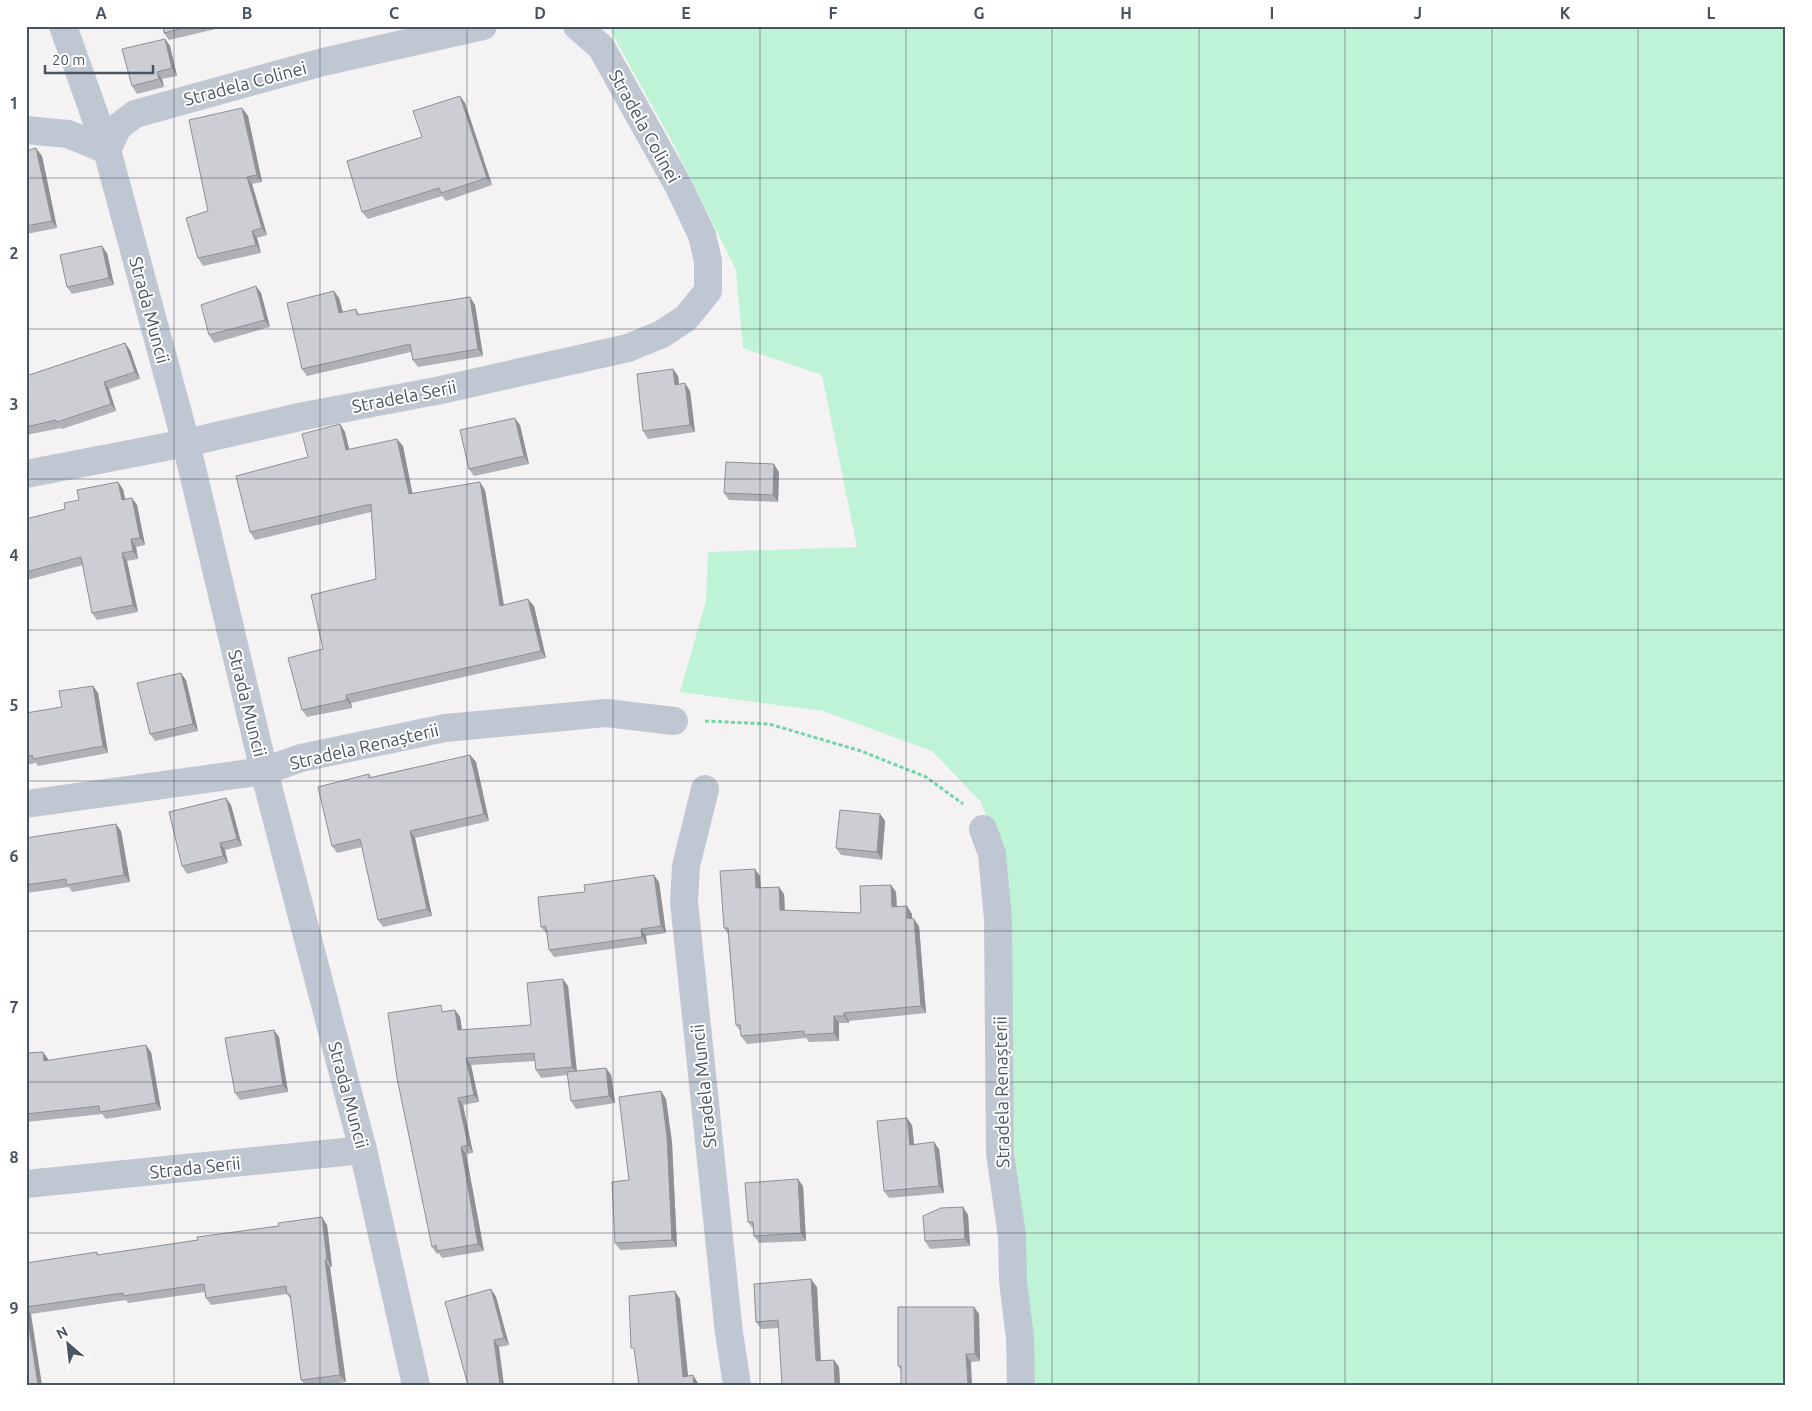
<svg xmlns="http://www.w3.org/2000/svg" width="1812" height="1411" font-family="Ubuntu,sans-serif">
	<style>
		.green { fill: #bff3d5 }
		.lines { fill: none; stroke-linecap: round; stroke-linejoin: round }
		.path { stroke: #74d4a9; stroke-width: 3; stroke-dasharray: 4 2.5; stroke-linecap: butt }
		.minor { stroke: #bfc8d2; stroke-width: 28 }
		.wall { fill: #afb1b6 }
		.shaded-wall { fill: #8f9094 }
		.building { fill: #ccced4; stroke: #8f9094 }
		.grid { fill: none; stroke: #485461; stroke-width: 1; stroke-opacity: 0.55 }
		.labels { text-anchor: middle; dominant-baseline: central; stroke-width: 4; stroke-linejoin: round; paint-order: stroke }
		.street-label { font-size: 18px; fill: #485461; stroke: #fff }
		.neatline { fill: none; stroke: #485461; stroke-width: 2 }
		.grid-label { font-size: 16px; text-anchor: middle; font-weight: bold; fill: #485461 }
	</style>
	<rect width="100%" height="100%" fill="#f4f2f2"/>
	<polygon class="green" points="608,26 1786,26 1786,1385 1036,1385 1015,1174 1007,870 981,802 932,751 823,711 680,692 706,601 708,552 857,547 822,375 743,348 736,270 674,145"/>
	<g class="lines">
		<polyline class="path" points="705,721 769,724 861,751 926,777 963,804"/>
		<g class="minor">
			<polyline points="63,26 107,150 186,443 264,771 363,1150 416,1385"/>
			<polyline points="26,130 68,134 107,150 118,127 135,114 323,62 483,26"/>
			<polyline points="26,474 186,443 304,416 441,390 628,348 662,334 686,318 708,291 708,261 702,235 678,185 601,47 577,26"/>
			<polyline points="705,789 686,866 684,902 729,1333 737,1385"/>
			<polyline points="26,804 264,771 301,758 445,728 606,713 674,721"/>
			<polyline points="983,829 992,854 998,919 1000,1154 1012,1236 1013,1281 1020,1338 1021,1385"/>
			<polyline points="26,1184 363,1150"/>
		</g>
	</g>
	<g class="wall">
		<polygon points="163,26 219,26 220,28 169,40 164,33"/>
		<polygon points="318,26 330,26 320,28"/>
		<polygon points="165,39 170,46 177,76 162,79 164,87 137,94 132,86"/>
		<polygon points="460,96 465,103 492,185 446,201 442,196 368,219 362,212 422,137"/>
		<polygon points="242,108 248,116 262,182 252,184 267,235 257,238 261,253 203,266 198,258"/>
		<polygon points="26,151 42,156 57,228 26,234"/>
		<polygon points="107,253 114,285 72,294 67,287"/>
		<polygon points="256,286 261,293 270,327 214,343 209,335"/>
		<polygon points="334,291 339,298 343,312 356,309 360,315 470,297 475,305 483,356 418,367 413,360 411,352 307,376 302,369"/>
		<polygon points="130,350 140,379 109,389 116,411 62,429 61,428 26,435 26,376"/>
		<polygon points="673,369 678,376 679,384 690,391 695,432 648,439 643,431"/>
		<polygon points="340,424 345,432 349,449 403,446 412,493 485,490 504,605 534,606 546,658 351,703 352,708 307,717 302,710 323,649 376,579 371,512 255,540 250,532 308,457"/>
		<polygon points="520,425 529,464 474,476 469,469"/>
		<polygon points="779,472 778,502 729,500 724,493"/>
		<polygon points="123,489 125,499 132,498 137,505 145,545 136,547 138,559 127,561 138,612 97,620 92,613 83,565 27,580 29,589 26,590 26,519 65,509"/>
		<polygon points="186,680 198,731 155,741 150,734"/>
		<polygon points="93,686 98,693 108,753 38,766 36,763 26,765 26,713 62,707"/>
		<polygon points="470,755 476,762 489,821 415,838 432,916 383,927 378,920 362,847 337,853 332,846 369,774 371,777"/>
		<polygon points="226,798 231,805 242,846 225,850 228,863 187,874 182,866"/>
		<polygon points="880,814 885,821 882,860 841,855 836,848"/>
		<polygon points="121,831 130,882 72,892 69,887 26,893 26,838"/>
		<polygon points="760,876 761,888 779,887 784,894 785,911 861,913 891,885 896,892 897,907 912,914 912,919 919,926 926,1013 849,1021 849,1023 839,1023 839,1041 809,1042 806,1038 747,1044 741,1036 741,1032 736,1025 728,934 724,928"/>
		<polygon points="659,882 666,933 646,936 647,944 554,957 549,950 547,934 541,927"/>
		<polygon points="568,986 577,1071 606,1068 611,1075 615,1103 576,1109 571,1101 568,1075 541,1078 536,1070 535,1061 471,1065 479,1102 463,1105 473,1153 466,1154 484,1251 442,1258 439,1253 437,1254 432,1247 445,1011 455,1010 460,1017 462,1030 531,1025"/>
		<polygon points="279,1037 288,1092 240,1100 235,1093"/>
		<polygon points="43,1052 48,1059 48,1060 151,1052 161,1110 106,1119 102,1114 26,1122 26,1053"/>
		<polygon points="661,1091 666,1099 672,1143 677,1247 620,1250 615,1243 629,1180"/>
		<polygon points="912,1125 914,1144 939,1149 944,1193 889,1198 884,1191"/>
		<polygon points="803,1186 806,1241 759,1243 754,1236 753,1229 748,1222"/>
		<polygon points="963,1207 968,1215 970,1246 930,1249 925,1241"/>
		<polygon points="327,1225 332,1267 330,1267 346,1382 324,1385 305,1385 301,1380 291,1300 287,1294 211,1305 206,1298 205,1292 128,1303 126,1300 31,1314 26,1385 26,1263 97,1252 99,1255"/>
		<polygon points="817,1287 821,1360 834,1360 839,1367 840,1385 779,1328 761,1329 756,1322"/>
		<polygon points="491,1289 496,1297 509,1345 499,1347 468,1385"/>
		<polygon points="974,1307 979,1314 980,1361 971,1362 901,1370 898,1366"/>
	</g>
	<g class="shaded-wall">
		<polygon points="165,39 170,46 177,76 172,68"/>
		<polygon points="157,72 162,79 164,87 159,79"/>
		<polygon points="460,96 465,103 492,185 487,178"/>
		<polygon points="242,108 248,116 262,182 257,175"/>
		<polygon points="36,148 42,156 57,228 52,221"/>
		<polygon points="247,177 252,184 267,235 262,228"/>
		<polygon points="252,231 257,238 261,253 256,245"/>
		<polygon points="102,246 107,253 114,285 109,278"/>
		<polygon points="256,286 261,293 270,327 265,320"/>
		<polygon points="334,291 339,298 345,320 339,313"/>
		<polygon points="470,297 475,305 483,356 478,349"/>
		<polygon points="125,343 130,350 140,379 135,372"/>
		<polygon points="673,369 678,376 680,392 675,385"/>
		<polygon points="104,382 109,389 116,411 111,404"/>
		<polygon points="685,383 690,391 695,432 690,425"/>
		<polygon points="515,418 520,425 529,464 524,456"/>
		<polygon points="340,424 345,432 351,457 346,450"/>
		<polygon points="397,439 403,446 414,501 409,494"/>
		<polygon points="774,464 779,472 778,502 773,495"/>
		<polygon points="118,482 123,489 127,507 122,500"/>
		<polygon points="480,482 485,490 505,613 500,606"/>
		<polygon points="132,498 137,505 145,545 140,538"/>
		<polygon points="131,539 136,547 138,559 133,551"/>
		<polygon points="122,553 127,561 138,612 133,605"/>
		<polygon points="26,580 27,580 29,589 26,586"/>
		<polygon points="528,599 534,606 546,658 541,651"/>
		<polygon points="181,673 186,680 198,731 193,724"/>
		<polygon points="93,686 98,693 108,753 103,746"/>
		<polygon points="346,695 351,703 352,708 347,700"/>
		<polygon points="470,755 476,762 489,821 484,814"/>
		<polygon points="226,798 231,805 242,846 237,839"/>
		<polygon points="880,814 885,821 882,860 877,852"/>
		<polygon points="116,824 121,831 130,882 124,875"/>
		<polygon points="410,831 415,838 432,916 427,909"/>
		<polygon points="220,843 225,850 228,863 223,856"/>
		<polygon points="755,869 760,876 761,895 756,888"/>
		<polygon points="654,875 659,882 666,933 661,926"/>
		<polygon points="891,885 896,892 897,915 892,907"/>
		<polygon points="779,887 784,894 785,918 780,910"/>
		<polygon points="907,906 912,914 912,926 907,918"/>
		<polygon points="914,919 919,926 926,1013 921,1006"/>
		<polygon points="641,929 646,936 647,944 642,937"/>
		<polygon points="563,979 568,986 577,1074 572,1067"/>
		<polygon points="455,1010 460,1017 463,1037 458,1030"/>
		<polygon points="844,1013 849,1021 849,1023 844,1016"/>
		<polygon points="834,1016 839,1023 839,1041 834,1033"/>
		<polygon points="274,1030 279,1037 288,1092 283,1085"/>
		<polygon points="146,1045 151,1052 161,1110 156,1103"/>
		<polygon points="43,1052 48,1059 49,1068 44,1061"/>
		<polygon points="466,1058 471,1065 479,1102 474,1095"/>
		<polygon points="606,1068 611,1075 615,1103 609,1096"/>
		<polygon points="661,1091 666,1099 672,1143 677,1247 672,1240"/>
		<polygon points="458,1098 463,1105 473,1153 468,1145"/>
		<polygon points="907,1118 912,1125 915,1152 910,1145"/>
		<polygon points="934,1142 939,1149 944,1193 939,1186"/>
		<polygon points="461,1147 466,1154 484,1251 478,1244"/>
		<polygon points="798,1179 803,1186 806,1241 801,1233"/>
		<polygon points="963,1207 968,1215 970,1246 965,1239"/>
		<polygon points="322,1217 327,1225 332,1267 327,1259"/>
		<polygon points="325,1260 330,1267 346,1382 340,1375"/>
		<polygon points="811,1279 817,1287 821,1368 816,1361"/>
		<polygon points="491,1289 496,1297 509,1345 504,1338"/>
		<polygon points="675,1291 680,1299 689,1384 683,1377"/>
		<polygon points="26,1307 31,1314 42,1385 38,1385"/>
		<polygon points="974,1307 979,1314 980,1361 975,1354"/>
		<polygon points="494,1340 499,1347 504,1385 500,1385"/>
		<polygon points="966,1354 971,1362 972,1385 968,1385"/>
		<polygon points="834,1360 839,1367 840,1385 835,1385"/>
		<polygon points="693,1375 698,1383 698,1385 694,1385"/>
	</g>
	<g class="building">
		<polygon points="163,26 191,26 164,33"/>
		<polygon points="165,39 172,68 157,72 159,79 132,86 122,49"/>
		<polygon points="460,96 487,178 441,193 439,188 362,212 347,161 422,137 413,111"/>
		<polygon points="242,108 257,175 247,177 262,228 252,231 256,245 198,258 186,218 208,211 189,120"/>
		<polygon points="36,148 52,221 26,226 26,151"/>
		<polygon points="102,246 109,278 67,287 60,255"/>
		<polygon points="256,286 265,320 209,335 201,305"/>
		<polygon points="334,291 339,313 356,309 357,315 470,297 478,349 413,360 410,344 302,369 287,303"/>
		<polygon points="125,343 135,372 104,382 111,404 57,422 56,420 26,427 26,376"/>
		<polygon points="673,369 675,385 685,383 690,425 643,431 637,374"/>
		<polygon points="515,418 524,456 469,469 460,430"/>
		<polygon points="340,424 346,450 397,439 409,494 480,482 500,606 528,599 541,651 346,695 347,700 302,710 288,658 323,649 311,595 376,579 371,504 250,532 236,476 308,457 302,434"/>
		<polygon points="726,462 774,464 773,495 724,493"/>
		<polygon points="118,482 122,500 132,498 140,538 131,539 133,551 122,553 133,605 92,613 81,557 26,572 26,519 65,509 64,503 79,500 77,490"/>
		<polygon points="181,673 193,724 150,734 137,683"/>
		<polygon points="93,686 103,746 33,759 32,755 26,757 26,713 62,707 59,691"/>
		<polygon points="470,755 484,814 410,831 427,909 378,920 360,839 332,846 318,787 369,774 369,778"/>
		<polygon points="226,798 237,839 220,843 223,856 182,866 169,812"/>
		<polygon points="840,810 880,814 877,852 836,848"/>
		<polygon points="116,824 124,875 67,885 66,879 26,885 26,838"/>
		<polygon points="755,869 756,888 779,887 780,910 861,913 860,886 891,885 892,907 907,906 907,918 914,919 921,1006 844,1013 844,1016 834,1016 834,1033 804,1035 804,1031 741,1036 740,1025 736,1025 728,928 724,928 720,871"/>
		<polygon points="654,875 661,926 641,929 642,937 549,950 546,926 541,927 538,897 585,892 584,885"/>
		<polygon points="563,979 572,1067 536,1070 534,1053 466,1058 474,1095 458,1098 468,1145 461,1147 478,1244 437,1251 436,1245 432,1247 397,1078 388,1013 441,1005 442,1012 455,1010 458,1030 531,1025 527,983"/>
		<polygon points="274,1030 283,1085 235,1093 225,1038"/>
		<polygon points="146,1045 156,1103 100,1112 99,1106 26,1114 26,1053 43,1052 44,1061"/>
		<polygon points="606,1068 609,1096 571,1101 567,1072"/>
		<polygon points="661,1091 667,1136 672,1240 615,1243 612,1182 629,1180 619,1097"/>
		<polygon points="907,1118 910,1145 934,1142 939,1186 884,1191 877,1121"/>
		<polygon points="798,1179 801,1233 754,1236 753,1222 748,1222 745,1183"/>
		<polygon points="963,1207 965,1239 925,1241 923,1216 941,1208"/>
		<polygon points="322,1217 327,1259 325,1260 340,1375 301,1380 290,1294 287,1294 286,1286 206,1298 204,1284 123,1296 123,1293 26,1307 38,1385 26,1385 26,1263 97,1252 97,1255 198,1240 197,1237 279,1226 278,1223"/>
		<polygon points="811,1279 816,1361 834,1360 835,1385 782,1385 778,1320 756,1322 754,1284"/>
		<polygon points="491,1289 504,1338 494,1340 500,1385 468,1385 445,1302"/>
		<polygon points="675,1291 683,1377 693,1375 694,1385 639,1385 634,1348 631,1348 629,1296"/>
		<polygon points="898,1307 974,1307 975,1354 966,1354 968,1385 901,1385 901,1366 898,1366"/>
	</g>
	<path class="grid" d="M174,26V1385M320,26V1385M467,26V1385M613,26V1385M760,26V1385M906,26V1385M1052,26V1385M1199,26V1385M1345,26V1385M1492,26V1385M1638,26V1385M26,178H1786M26,329H1786M26,479H1786M26,630H1786M26,781H1786M26,931H1786M26,1082H1786M26,1233H1786"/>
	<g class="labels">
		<g class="street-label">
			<text transform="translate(245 83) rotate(-15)">Stradela Colinei</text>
			<text transform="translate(645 126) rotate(61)">Stradela Colinei</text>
			<text transform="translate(150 310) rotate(75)">Strada Muncii</text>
			<text transform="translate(404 396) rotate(-11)">Stradela Serii</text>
			<text transform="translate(248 703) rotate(76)">Strada Muncii</text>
			<text transform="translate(364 746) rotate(-13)">Stradela Renașterii</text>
			<text transform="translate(703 1086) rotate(-96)">Stradela Muncii</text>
			<text transform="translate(1001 1092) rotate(-91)">Stradela Renașterii</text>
			<text transform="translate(349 1095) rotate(75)">Strada Muncii</text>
			<text transform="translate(195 1167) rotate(-6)">Strada Serii</text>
		</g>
	</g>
	<rect width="1812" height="1411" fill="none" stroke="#ffffff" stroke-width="55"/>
	<g transform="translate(68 1344) rotate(332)" stroke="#ffffff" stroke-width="4" paint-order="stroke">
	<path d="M0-4L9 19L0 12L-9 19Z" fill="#485461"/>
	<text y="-8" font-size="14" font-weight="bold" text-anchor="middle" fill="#485461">N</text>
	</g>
	<path d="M45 65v8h108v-8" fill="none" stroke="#485461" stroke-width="2.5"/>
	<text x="52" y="65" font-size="15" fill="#485461" stroke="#ffffff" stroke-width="4" paint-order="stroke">20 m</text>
	<rect x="28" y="28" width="1756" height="1356" class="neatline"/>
	<g class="grid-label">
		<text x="101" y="19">A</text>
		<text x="247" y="19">B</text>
		<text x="394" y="19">C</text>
		<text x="540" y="19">D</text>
		<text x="686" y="19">E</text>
		<text x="833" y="19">F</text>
		<text x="979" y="19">G</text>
		<text x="1126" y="19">H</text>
		<text x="1272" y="19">I</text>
		<text x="1418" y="19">J</text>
		<text x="1565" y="19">K</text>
		<text x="1711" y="19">L</text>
		<text x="14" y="109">1</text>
		<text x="14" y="259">2</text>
		<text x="14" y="410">3</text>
		<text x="14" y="561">4</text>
		<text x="14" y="711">5</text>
		<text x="14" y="862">6</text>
		<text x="14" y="1013">7</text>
		<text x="14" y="1163">8</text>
		<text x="14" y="1314">9</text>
	</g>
</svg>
